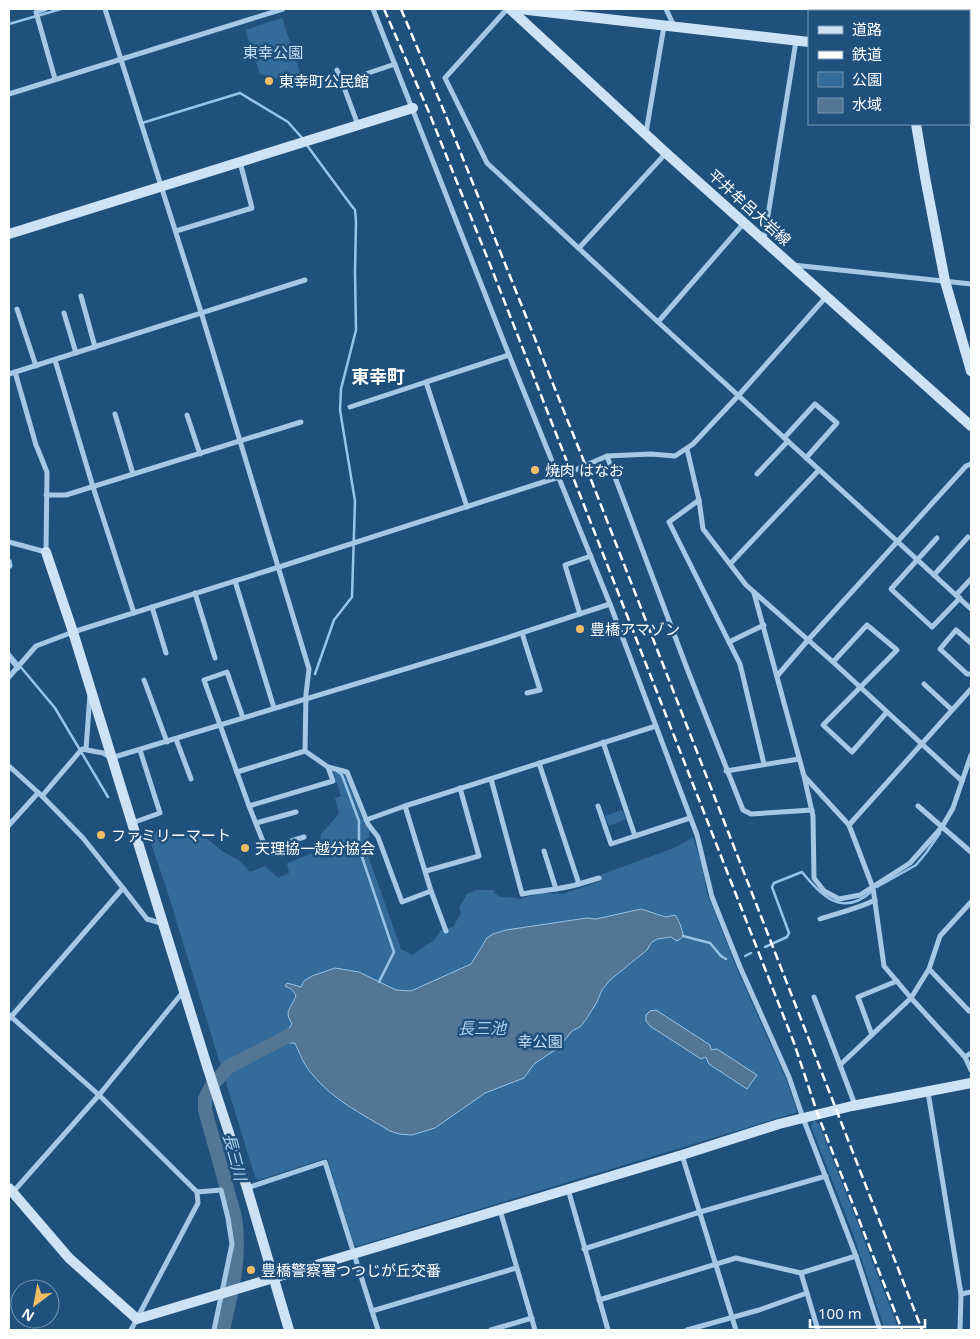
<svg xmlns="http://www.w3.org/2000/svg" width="980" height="1339" font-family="'Open Sans','Noto Sans JP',sans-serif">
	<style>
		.green { fill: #336b9b }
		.water { fill: #527696; stroke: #97c4e8 }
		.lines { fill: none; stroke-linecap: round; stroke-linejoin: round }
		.stream { stroke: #97c4e8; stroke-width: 2.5 }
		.river { stroke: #527696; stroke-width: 14 }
		.street { stroke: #a4c8e6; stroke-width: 5 }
		.secondary { stroke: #cee2f5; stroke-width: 10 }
		.rail { stroke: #fff; stroke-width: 2.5; stroke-dasharray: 9 4; stroke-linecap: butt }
		.poi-dot { fill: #f3bd65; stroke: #20517d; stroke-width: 2 }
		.labels { text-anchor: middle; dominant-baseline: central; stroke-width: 5; stroke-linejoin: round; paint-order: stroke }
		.park-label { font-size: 15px; fill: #c7e0f5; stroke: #20517d }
		.poi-label { font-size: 15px; fill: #fff; stroke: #20517d; text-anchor: start }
		.street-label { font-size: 15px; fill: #fff; stroke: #20517d }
		.water-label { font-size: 16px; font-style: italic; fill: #afd2ee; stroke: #20517d }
		.quarter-label { font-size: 18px; font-weight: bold; fill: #fff; stroke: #20517d }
	</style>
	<rect width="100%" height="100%" fill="#20517d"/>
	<g class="green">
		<polygon points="282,18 303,81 293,83 260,74 245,30"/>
		<polygon points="335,768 345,774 364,823 370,831 366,850 401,949 412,955 434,940 441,930 453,927 461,913 459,907 467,894 476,890 493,890 494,893 500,897 517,898 519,899 542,893 563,894 601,881 600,875 674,848 693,837 702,866 707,893 739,974 786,1079 797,1111 795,1113 358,1246 354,1244 327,1158 259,1180 255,1177 166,887 147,832 184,832 205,837 222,851 240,861 250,872 265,866 278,878 289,873 287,863 318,851 321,834 339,814 335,798 341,796 333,771"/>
		<polygon points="622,810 626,819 609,826 605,816"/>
		<polygon points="814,1120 819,1124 899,1330 885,1330 852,1231 811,1127"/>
	</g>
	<g class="water">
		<path d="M641,909L666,917L675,915C678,918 683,931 683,935C683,938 680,939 677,941L671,937L657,939L651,943L647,950L610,980L602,990L597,1002L587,1018L580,1027L572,1031L558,1048L534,1064L524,1078L485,1093L435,1128L412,1135L399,1134L390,1131C362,1114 333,1100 312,1074C304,1065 300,1054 295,1043H289L286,1032L292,1024C283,1009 292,1009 296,995L291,989L285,986L287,983L301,987L304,981L312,976L335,968L359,972L396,990L411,991L471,964L487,938L493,934L506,930L587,918L596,919Z"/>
		<polygon points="656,1010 710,1045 711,1050 717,1049 757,1075 747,1089 709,1064 706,1057 701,1059 650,1026 646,1021 646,1015 650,1011"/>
	</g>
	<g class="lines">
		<g class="stream">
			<polyline points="9,24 61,9"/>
			<polyline points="142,123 240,93 288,122 303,139"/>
			<polyline points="306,144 351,205 355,210 356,222 355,272 356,330 341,389 340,410 355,501 352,597 334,620 315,674"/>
			<polyline points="9,653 55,708 108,797"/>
			<polyline points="337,771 342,775 359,821 359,848 394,952 379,982"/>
			<polyline points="877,887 916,865 926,853 940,833"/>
			<polyline points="683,936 710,943 721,956 726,959"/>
			<path d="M765,947L787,937L789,933L772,887L774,883L802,872C822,896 842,918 872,891"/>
			<polyline points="745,956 751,953"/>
		</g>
		<path class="river" d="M223,1330C232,1289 241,1260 235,1217L205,1110V1099L211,1087L228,1067L290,1035"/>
		<g class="street">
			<polyline points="45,9 36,12 55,79"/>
			<polyline points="105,9 201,312 309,669 306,694 305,751 328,767 347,772 368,824 378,837 402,902 431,891"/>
			<polyline points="373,9 509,355 610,604 697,835 712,897 740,967 789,1077 803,1118 856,1256 880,1330"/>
			<polyline points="507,9 445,78 487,163 658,322 744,223"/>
			<polyline points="666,9 674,26"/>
			<polyline points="817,11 817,9"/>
			<polyline points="947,11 947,9"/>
			<polyline points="337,70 342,82"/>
			<polyline points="9,94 283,9"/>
			<polyline points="358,125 342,82 395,64"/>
			<polyline points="646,133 664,26"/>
			<polyline points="176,231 252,208 240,162"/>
			<polyline points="764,240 796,41"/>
			<polyline points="579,248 666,153"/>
			<polyline points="793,265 971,284"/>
			<polyline points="81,296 95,347"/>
			<polyline points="17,309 36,366"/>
			<polyline points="64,313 76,353"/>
			<polyline points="658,322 971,609"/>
			<polyline points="55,360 93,487 134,613"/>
			<polyline points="9,374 305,280"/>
			<polyline points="350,407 426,382"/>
			<polyline points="115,414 133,474"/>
			<polyline points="187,415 200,454"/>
			<polyline points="784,438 815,404 837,423 806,458"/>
			<polyline points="687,449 699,500 703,529 746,585 833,662 962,781"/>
			<polyline points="607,456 688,671 743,810 751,814 812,810"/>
			<polyline points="757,474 788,441"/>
			<polyline points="46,495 66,495 301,422"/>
			<polyline points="699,500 669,522 740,664 764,764"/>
			<polyline points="467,507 426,382 509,355"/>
			<polyline points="937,538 891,589 932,627 960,598"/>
			<polyline points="9,542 46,552 47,472 36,445 15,372"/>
			<polyline points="9,561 10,566 9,567"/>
			<polyline points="730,564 819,470"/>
			<polyline points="934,575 968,537"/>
			<polyline points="235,581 274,708"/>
			<polyline points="195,593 215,658"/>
			<polyline points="754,593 804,776 813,816 814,878 824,891 839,899 860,895 910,863 942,827 953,808 971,755"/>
			<polyline points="956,595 971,579"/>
			<polyline points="152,607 166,653"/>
			<polyline points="580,614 565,565 591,556"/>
			<polyline points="522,633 540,690 527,693"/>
			<polyline points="729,642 764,625"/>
			<polyline points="971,643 956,630 940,649 967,674 971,674"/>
			<polyline points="9,657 18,668"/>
			<polyline points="833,662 867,625 897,650 823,725 852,752 887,712"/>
			<polyline points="778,675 808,640 966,466 971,464"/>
			<polyline points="9,677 36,646 73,632 279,567 559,477 607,456 651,454 675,456 693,444 738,396 826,297"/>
			<polyline points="144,680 167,742"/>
			<polyline points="924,684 952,710"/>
			<polyline points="243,718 227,672 204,680 249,806 333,781 328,767"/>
			<polyline points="176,739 191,779"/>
			<polyline points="603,742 635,836 690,818"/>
			<polyline points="86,749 90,694"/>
			<polyline points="9,766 42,796 83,838 123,888 10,1018"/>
			<polyline points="726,771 799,759"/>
			<polyline points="237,772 305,751"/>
			<polyline points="805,777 849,825 873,888 884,966 911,998 965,1057 971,1070"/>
			<path d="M491,779L522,894C541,890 560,890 579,884L539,763"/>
			<polyline points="42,796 82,749 103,753 111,758 491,643 610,604"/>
			<polyline points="249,806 266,849 304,837"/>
			<polyline points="598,806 611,844 635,836"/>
			<polyline points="918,806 971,852"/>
			<polyline points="366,820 405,806"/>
			<polyline points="132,823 160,813 140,750"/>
			<polyline points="256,823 296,812"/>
			<polyline points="9,825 38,793"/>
			<polyline points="849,825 971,689"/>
			<polyline points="544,851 556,889"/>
			<polyline points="426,871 479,856 460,788"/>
			<polyline points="579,884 599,878"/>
			<polyline points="123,888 147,919 164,924"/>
			<path d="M820,919C838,913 857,909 875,900"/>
			<polyline points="446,931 431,891 405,806 656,726"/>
			<polyline points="929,969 969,1011"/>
			<polyline points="814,997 840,1065"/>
			<polyline points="9,1015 99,1095 197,1192 198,1203 131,1330"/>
			<polyline points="872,1035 858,997 897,981"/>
			<polyline points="965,1057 971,1053"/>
			<polyline points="928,1092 961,1294 960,1330"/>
			<polyline points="855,1105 840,1065 911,998 929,969 940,936 971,902"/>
			<polyline points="682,1155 736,1330"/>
			<polyline points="247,1188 325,1162 378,1330"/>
			<polyline points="568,1189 608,1330"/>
			<polyline points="13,1192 99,1095 183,992"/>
			<polyline points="197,1192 221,1190 228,1218 232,1244 214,1330"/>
			<polyline points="500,1210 535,1330"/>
			<polyline points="584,1249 700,1212 826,1176"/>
			<polyline points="961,1294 971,1292"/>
			<polyline points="599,1300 736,1258 801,1273"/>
			<polyline points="372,1311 516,1268"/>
			<polyline points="491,1330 532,1318"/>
			<polyline points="687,1330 759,1310 807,1293"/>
			<polyline points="818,1330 801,1273 856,1256"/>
		</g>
		<g class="secondary">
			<polyline points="510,9 666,153 971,426"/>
			<polyline points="519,9 809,42"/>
			<polyline points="890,9 891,11"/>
			<polyline points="969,66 971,66"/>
			<polyline points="916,124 925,177 945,281 971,371"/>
			<polyline points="9,234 413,108"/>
			<polyline points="46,552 73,632 207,1066 247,1188 289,1330"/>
			<polyline points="9,1188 69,1258 137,1319 682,1155 779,1124 852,1106 971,1083"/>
		</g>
		<g class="rail">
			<polyline points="384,9 428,110 489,262 794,1043 818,1115 902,1330"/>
			<polyline points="401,9 446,116 583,459 922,1330"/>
		</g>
	</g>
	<g class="poi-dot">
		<circle cx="269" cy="81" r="5"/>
		<circle cx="535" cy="470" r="5"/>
		<circle cx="580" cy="629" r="5"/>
		<circle cx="101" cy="835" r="5"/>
		<circle cx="245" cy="848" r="5"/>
		<circle cx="251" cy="1270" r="5"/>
	</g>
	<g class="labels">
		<g class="park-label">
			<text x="273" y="52">東幸公園</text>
			<text x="540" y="1041">幸公園</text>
		</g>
		<g class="poi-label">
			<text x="279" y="81">東幸町公民館</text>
			<text x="545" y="470">焼肉 はなお</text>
			<text x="590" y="629">豊橋アマゾン</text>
			<text x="111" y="835">ファミリーマート</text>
			<text x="255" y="848">天理協一越分協会</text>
			<text x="261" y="1270">豊橋警察署つつじが丘交番</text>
		</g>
		<g class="street-label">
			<text transform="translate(750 207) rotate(42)">平井牟呂大岩線</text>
		</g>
		<g class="water-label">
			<text x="482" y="1028">長三池</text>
			<text transform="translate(235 1157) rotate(75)">長三川</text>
		</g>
		<g class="quarter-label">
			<text x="378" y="376">東幸町</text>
		</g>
	</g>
	<rect width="980" height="1339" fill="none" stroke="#ffffff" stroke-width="20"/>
	<rect x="808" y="10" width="162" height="115" fill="#20517d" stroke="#7997b1"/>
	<rect x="818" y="26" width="25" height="8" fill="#cee2f5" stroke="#7997b1"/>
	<text x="852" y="35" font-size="15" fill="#ffffff">道路</text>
	<rect x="818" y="51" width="25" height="8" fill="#ffffff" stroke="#7997b1"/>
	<text x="852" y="60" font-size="15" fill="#ffffff">鉄道</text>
	<rect x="818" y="72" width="25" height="15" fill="#336b9b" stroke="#7997b1"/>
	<text x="852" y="85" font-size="15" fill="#ffffff">公園</text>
	<rect x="818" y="98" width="25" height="15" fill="#527696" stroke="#7997b1"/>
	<text x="852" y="110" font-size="15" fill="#ffffff">水域</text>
	<g transform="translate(35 1304) rotate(212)"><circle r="24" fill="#20517d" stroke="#7997b1"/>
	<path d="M0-4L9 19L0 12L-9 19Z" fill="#f3bd65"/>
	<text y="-8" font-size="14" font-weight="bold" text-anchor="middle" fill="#ffffff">N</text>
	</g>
	<path d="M810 1319v8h115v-8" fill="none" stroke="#ffffff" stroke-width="2.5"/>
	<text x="818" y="1319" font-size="15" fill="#ffffff" stroke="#20517d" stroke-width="4" paint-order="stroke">100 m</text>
</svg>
